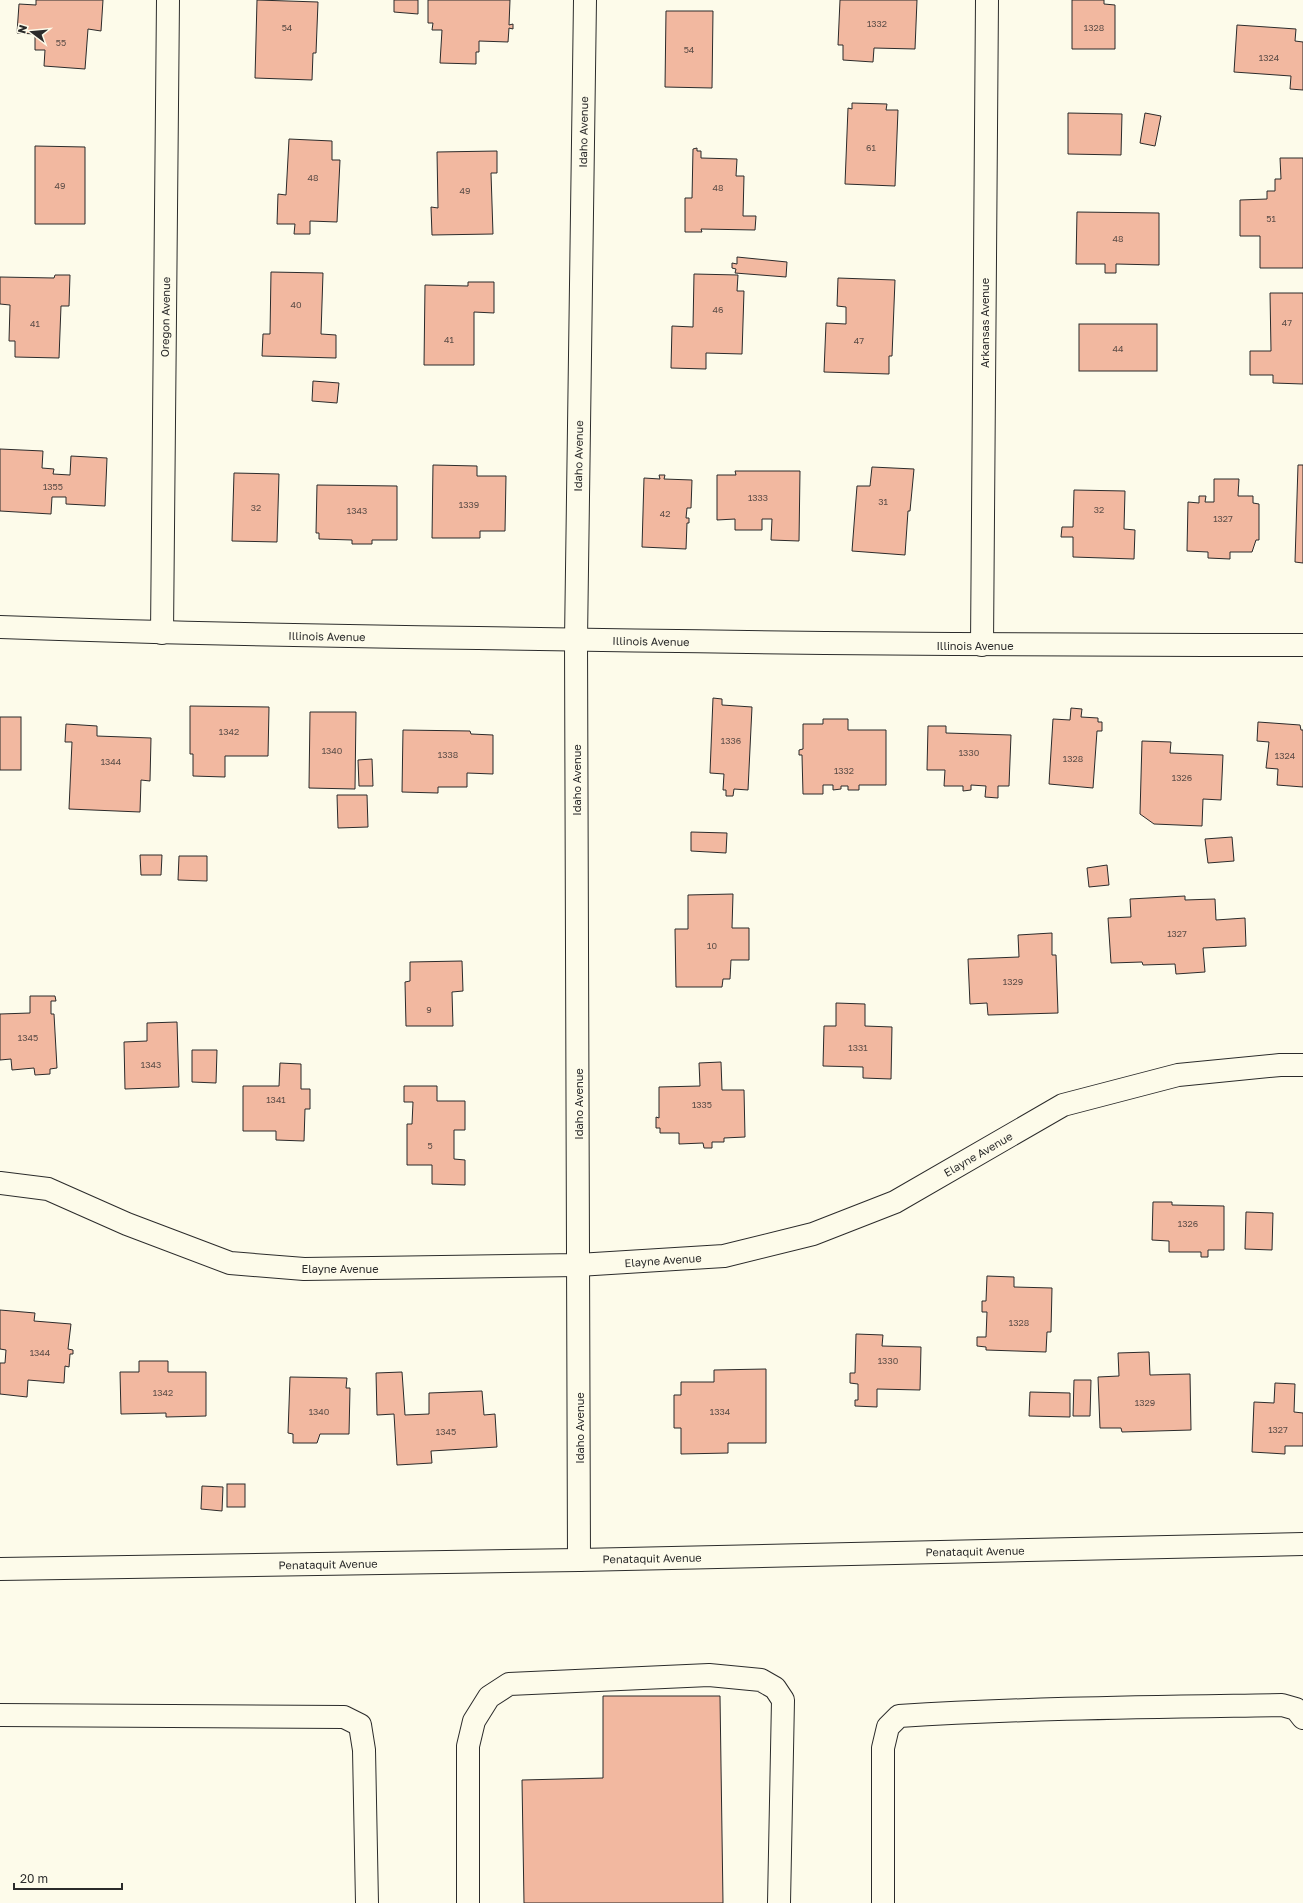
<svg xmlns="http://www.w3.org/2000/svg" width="1303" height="1903" font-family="'Golos Text',sans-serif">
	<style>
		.building { fill: #f2b8a0; stroke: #2b2b2b }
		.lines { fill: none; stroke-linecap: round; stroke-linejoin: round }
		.minor-casing { stroke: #2b2b2b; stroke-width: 24 }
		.minor { stroke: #fdfbea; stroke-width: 22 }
		.labels { text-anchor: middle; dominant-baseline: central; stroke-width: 3; stroke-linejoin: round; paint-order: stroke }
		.number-label { font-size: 9px; fill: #5d4e48 }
		.street-label { font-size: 11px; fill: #2b2b2b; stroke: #fdfbea }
	</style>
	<rect width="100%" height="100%" fill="#fdfbea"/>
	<g class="building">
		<polygon points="36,0 103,0 101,31 88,29 85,69 44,66 45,50 35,50 35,34 17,33 19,4 36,5"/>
		<polygon points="257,0 318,2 316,53 313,53 312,80 255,78"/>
		<polygon points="394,0 418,0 418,14 394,12"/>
		<polygon points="428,0 510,0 509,25 513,24 513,29 509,28 508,42 479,41 479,52 476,52 476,64 440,63 442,30 432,30 433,23 428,23"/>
		<polygon points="840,0 917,0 915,49 874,48 873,62 843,60 843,45 838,45"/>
		<polygon points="1072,0 1104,0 1104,4 1115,5 1115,49 1072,49"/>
		<polygon points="666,11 713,11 712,88 665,87"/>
		<polygon points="1237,25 1296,29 1295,41 1303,42 1303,90 1290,89 1291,76 1234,72"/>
		<polygon points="852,103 887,104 886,110 898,110 895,186 845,184 848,108 852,109"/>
		<polygon points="1068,113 1122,114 1121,155 1068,154"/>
		<polygon points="1145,113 1161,116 1155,146 1140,143"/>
		<polygon points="289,139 332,141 332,160 340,160 337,222 310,221 310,234 294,234 295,224 277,224 278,194 286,195"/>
		<polygon points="35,146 85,147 85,224 35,224"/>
		<polygon points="697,148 697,151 701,151 701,158 737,159 736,176 744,176 743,216 756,216 755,230 701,229 702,232 685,232 685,198 692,198 693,149"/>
		<polygon points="497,151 497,173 491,173 493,234 432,235 431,207 438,208 437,152"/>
		<polygon points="1280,158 1303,158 1303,268 1260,268 1260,236 1240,236 1240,200 1267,199 1267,191 1275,191 1275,179 1281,179"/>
		<polygon points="1077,212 1159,213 1159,265 1116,264 1116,273 1105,273 1105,264 1076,264"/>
		<polygon points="737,257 787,262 786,277 735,273 736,269 732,268 732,263 737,264"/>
		<polygon points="271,272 323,273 321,334 336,335 336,358 262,356 263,334 270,334"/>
		<polygon points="694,274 738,275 737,291 744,291 742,354 706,353 706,369 671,368 672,326 693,327"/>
		<polygon points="55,275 70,275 69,306 61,306 59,358 15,357 15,341 9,341 10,305 0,304 0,277 54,278"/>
		<polygon points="838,278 895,280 892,356 889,356 889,374 824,372 826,323 846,324 846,307 837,306"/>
		<polygon points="468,282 494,282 494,313 474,312 474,365 424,365 425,285 468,286"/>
		<polygon points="1270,293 1303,293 1303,384 1273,383 1273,375 1250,375 1250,351 1271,351"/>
		<rect x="1079" y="324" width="78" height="47"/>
		<polygon points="313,381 339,383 337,403 312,401"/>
		<polygon points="0,449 43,451 42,468 54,469 53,474 70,475 71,456 107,458 105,506 66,504 66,497 52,497 51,514 0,511"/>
		<polygon points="433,465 477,466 477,476 506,476 505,531 480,531 480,538 432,538"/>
		<polygon points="1298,465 1303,465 1303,563 1295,562"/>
		<polygon points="872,467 914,469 910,511 908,511 905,555 852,551 857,486 870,486"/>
		<polygon points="735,471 800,471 799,541 771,540 772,519 762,519 762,530 735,530 735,519 717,520 717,475 736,475"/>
		<polygon points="234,473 279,474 277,542 232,541"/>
		<polygon points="659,475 665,475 664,479 692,480 691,508 687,508 686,518 689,518 689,523 687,523 686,549 642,547 644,478 660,479"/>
		<polygon points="1214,479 1239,479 1238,496 1253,496 1253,503 1259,504 1259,540 1256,540 1252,552 1230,552 1230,559 1208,558 1208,552 1187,551 1188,502 1199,503 1199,496 1206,496 1205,502 1214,502"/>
		<polygon points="317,485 397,486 397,540 372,540 372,544 352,544 352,540 319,539 319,533 316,533"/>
		<polygon points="1074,490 1125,491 1124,529 1135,530 1134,559 1073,557 1073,537 1061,537 1062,527 1073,527"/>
		<polygon points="713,698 722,699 722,705 752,707 748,790 734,789 733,796 726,796 726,790 723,790 724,774 710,773"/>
		<polygon points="190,706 269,707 268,756 225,756 225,777 193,776 193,754 190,754"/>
		<polygon points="1071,708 1082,709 1081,717 1098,718 1098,722 1102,722 1102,731 1097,731 1093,788 1049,784 1053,719 1070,720"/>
		<polygon points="310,712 356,712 355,789 309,788"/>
		<rect x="0" y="717" width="21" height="53"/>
		<polygon points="823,719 848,719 848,730 886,730 886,785 859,785 859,790 848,790 848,786 841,786 841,789 833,790 833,785 823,785 823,794 803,794 802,755 799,755 799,750 803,749 803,724 823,724"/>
		<polygon points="1258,722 1300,725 1301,730 1303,730 1303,787 1277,785 1278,769 1266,768 1269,742 1257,741"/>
		<polygon points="66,724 97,726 97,736 151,738 150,781 141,780 140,812 69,809 72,742 65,742"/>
		<polygon points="928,726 946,726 946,733 1011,735 1009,786 998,786 998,798 985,797 986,786 971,785 971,790 963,791 963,786 944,786 945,770 927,770"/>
		<polygon points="403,730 470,731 471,734 493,735 493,774 467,773 467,787 438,787 438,793 402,792"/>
		<polygon points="1142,741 1171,742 1170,753 1223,755 1221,800 1203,799 1202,826 1154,824 1140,814"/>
		<polygon points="372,759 373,786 359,786 358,760"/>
		<polygon points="337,795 367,795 368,827 338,828"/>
		<polygon points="691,832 727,833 726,853 691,851"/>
		<polygon points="1232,837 1234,861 1208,863 1205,839"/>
		<polygon points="140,855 162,855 161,875 141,875"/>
		<polygon points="179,856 207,856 207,881 178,880"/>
		<polygon points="1107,865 1109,885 1089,887 1087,868"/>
		<polygon points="733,894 732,928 749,928 749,960 731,960 730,979 723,979 722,987 676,987 675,929 688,929 688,895"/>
		<polygon points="1185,896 1185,900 1215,899 1216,920 1245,918 1246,946 1203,948 1205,972 1176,974 1175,964 1143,965 1142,962 1111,963 1108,918 1131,917 1130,899"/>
		<polygon points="1052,933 1052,955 1056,955 1058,1013 988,1015 987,1003 970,1004 968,959 1019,957 1018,935"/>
		<polygon points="462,961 463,991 452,992 453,1026 406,1026 405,982 410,981 410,962"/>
		<polygon points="30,996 55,996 56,1001 51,1001 51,1014 54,1014 57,1068 50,1069 50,1074 35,1075 34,1068 12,1070 11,1059 0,1060 0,1014 30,1013"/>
		<polygon points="836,1003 865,1004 865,1026 892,1027 891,1079 863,1078 863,1067 823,1066 824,1026 836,1026"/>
		<polygon points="177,1022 179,1087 125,1089 124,1042 147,1041 147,1023"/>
		<polygon points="192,1050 217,1050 216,1083 192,1082"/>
		<polygon points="721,1062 722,1090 744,1090 745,1137 724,1138 724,1142 712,1142 712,1148 704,1148 703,1143 679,1144 679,1133 660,1133 660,1128 656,1128 656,1117 659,1118 659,1087 700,1086 699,1063"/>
		<polygon points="280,1063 301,1064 301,1089 310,1089 310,1109 305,1109 304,1141 276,1140 276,1131 243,1131 243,1086 279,1086"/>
		<polygon points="404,1086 437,1086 437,1101 465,1101 465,1130 454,1130 454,1159 465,1160 465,1185 432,1184 432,1165 407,1165 407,1124 412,1124 413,1102 404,1102"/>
		<polygon points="1153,1202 1172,1202 1172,1205 1224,1206 1224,1250 1208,1250 1208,1257 1201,1257 1201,1252 1169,1252 1169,1241 1152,1240"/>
		<polygon points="1246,1212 1273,1213 1272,1250 1245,1249"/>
		<polygon points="987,1276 1014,1277 1014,1287 1052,1288 1051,1332 1047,1332 1046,1352 986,1350 986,1347 977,1346 977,1337 986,1337 987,1312 982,1312 982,1301 986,1301"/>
		<polygon points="0,1310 35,1313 34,1321 71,1324 68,1349 73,1350 73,1354 70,1354 69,1367 65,1366 64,1383 28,1380 27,1397 0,1394 0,1363 5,1363 6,1350 0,1349"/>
		<polygon points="856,1334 883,1335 882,1346 921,1347 920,1390 877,1389 877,1407 855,1406 855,1400 858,1400 858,1384 850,1383 850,1373 855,1373"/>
		<polygon points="1149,1352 1150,1375 1190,1374 1191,1430 1122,1432 1121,1428 1100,1428 1098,1377 1119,1376 1118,1353"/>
		<polygon points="139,1361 168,1361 168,1372 206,1372 206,1416 166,1417 166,1413 121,1414 120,1372 139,1372"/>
		<polygon points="766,1369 766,1443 728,1443 728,1453 681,1454 681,1428 674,1428 674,1395 681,1395 681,1382 714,1382 714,1370"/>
		<polygon points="402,1372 405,1415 429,1414 429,1393 482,1391 484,1415 495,1414 497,1447 431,1451 432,1463 397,1465 394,1414 377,1415 376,1373"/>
		<polygon points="290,1377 347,1378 346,1388 350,1388 349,1434 320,1434 317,1443 293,1443 293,1434 288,1433"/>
		<polygon points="1074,1380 1091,1380 1090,1416 1073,1416"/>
		<polygon points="1275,1383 1295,1384 1294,1412 1303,1413 1303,1446 1285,1446 1285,1454 1252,1452 1254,1402 1274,1403"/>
		<polygon points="1030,1392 1070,1393 1070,1417 1029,1416"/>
		<rect x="227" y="1484" width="18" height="23"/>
		<polygon points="202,1486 223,1487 222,1511 201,1509"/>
		<polygon points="603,1696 720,1696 723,1903 524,1903 522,1780 603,1778"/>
	</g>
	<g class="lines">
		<g class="minor-casing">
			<g id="minor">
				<path d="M0,627C159,633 319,636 478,638C753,643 1028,645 1303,645"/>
				<polyline points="162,633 168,0"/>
				<polyline points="982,645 987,0"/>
				<polyline points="0,1183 48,1189 127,1224 230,1263 304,1269 578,1265 724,1256 813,1234 895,1202 1063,1105 1178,1075 1280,1065 1303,1065"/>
				<polyline points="579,1560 576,640 585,0"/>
				<polyline points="0,1569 579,1560 1303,1544"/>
				<polyline points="0,1715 344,1717 360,1725 364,1750 367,1903"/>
				<polyline points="468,1903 468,1746 474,1721 489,1697 509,1684 709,1675 761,1680 775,1688 783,1700 779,1903"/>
				<path d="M883,1903V1748L888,1727L899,1716C1027,1708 1155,1707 1282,1705L1296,1709L1303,1718"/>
			</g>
		</g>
		<use href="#minor" class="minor"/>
	</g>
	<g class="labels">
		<g class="number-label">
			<text x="877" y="23">1332</text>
			<text x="287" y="27">54</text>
			<text x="1094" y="27">1328</text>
			<text x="61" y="42">55</text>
			<text x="689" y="49">54</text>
			<text x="1269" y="57">1324</text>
			<text x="871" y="147">61</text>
			<text x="313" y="177">48</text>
			<text x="60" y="185">49</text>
			<text x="718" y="187">48</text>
			<text x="465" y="190">49</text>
			<text x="1271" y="218">51</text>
			<text x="1118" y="238">48</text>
			<text x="296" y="304">40</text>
			<text x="718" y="309">46</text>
			<text x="1287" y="322">47</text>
			<text x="35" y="323">41</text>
			<text x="449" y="339">41</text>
			<text x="859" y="340">47</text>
			<text x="1118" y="348">44</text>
			<text x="53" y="486">1355</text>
			<text x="758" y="497">1333</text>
			<text x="883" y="501">31</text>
			<text x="469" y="504">1339</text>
			<text x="256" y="507">32</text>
			<text x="1099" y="509">32</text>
			<text x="357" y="510">1343</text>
			<text x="665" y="513">42</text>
			<text x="1223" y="518">1327</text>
			<text x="229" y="731">1342</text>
			<text x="731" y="740">1336</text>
			<text x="332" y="750">1340</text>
			<text x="969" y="752">1330</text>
			<text x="448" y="754">1338</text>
			<text x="1285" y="755">1324</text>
			<text x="1073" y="758">1328</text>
			<text x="111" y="761">1344</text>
			<text x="844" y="770">1332</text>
			<text x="1182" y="777">1326</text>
			<text x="1177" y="933">1327</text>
			<text x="712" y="945">10</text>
			<text x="1013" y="981">1329</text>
			<text x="429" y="1009">9</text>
			<text x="28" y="1037">1345</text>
			<text x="858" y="1047">1331</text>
			<text x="151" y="1064">1343</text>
			<text x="276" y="1099">1341</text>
			<text x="702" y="1104">1335</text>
			<text x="430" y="1145">5</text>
			<text x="1188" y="1223">1326</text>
			<text x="1019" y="1322">1328</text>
			<text x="40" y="1352">1344</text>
			<text x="888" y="1360">1330</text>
			<text x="163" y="1392">1342</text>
			<text x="1145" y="1402">1329</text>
			<text x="319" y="1411">1340</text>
			<text x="720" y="1411">1334</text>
			<text x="1278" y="1429">1327</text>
			<text x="446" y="1431">1345</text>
		</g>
		<g class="street-label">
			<text transform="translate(583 132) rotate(-89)">Idaho Avenue</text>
			<text transform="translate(165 317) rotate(-89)">Oregon Avenue</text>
			<text transform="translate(984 323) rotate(-90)">Arkansas Avenue</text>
			<text transform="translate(578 456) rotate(-89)">Idaho Avenue</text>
			<text transform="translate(327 636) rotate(1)">Illinois Avenue</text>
			<text transform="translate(651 641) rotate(1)">Illinois Avenue</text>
			<text x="975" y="645">Illinois Avenue</text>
			<text transform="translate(576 780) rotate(-90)">Idaho Avenue</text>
			<text transform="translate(578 1104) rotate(-90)">Idaho Avenue</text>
			<text transform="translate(978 1154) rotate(-30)">Elayne Avenue</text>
			<text transform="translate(663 1260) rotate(-4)">Elayne Avenue</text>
			<text x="340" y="1268">Elayne Avenue</text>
			<text transform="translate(579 1428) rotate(-90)">Idaho Avenue</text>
			<text transform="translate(975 1551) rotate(-1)">Penataquit Avenue</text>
			<text transform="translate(652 1558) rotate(-1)">Penataquit Avenue</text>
			<text transform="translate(328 1564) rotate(-1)">Penataquit Avenue</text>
		</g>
	</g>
	<g transform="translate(32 32) rotate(286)" stroke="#fdfbea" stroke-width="3" paint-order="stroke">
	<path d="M0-3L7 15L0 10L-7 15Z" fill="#2b2b2b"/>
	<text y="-6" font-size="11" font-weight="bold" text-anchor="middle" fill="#2b2b2b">N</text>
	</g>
	<path d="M14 1883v6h108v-6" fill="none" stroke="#2b2b2b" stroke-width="2"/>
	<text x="20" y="1883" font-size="12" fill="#2b2b2b" stroke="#fdfbea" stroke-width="3" paint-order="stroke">20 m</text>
</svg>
